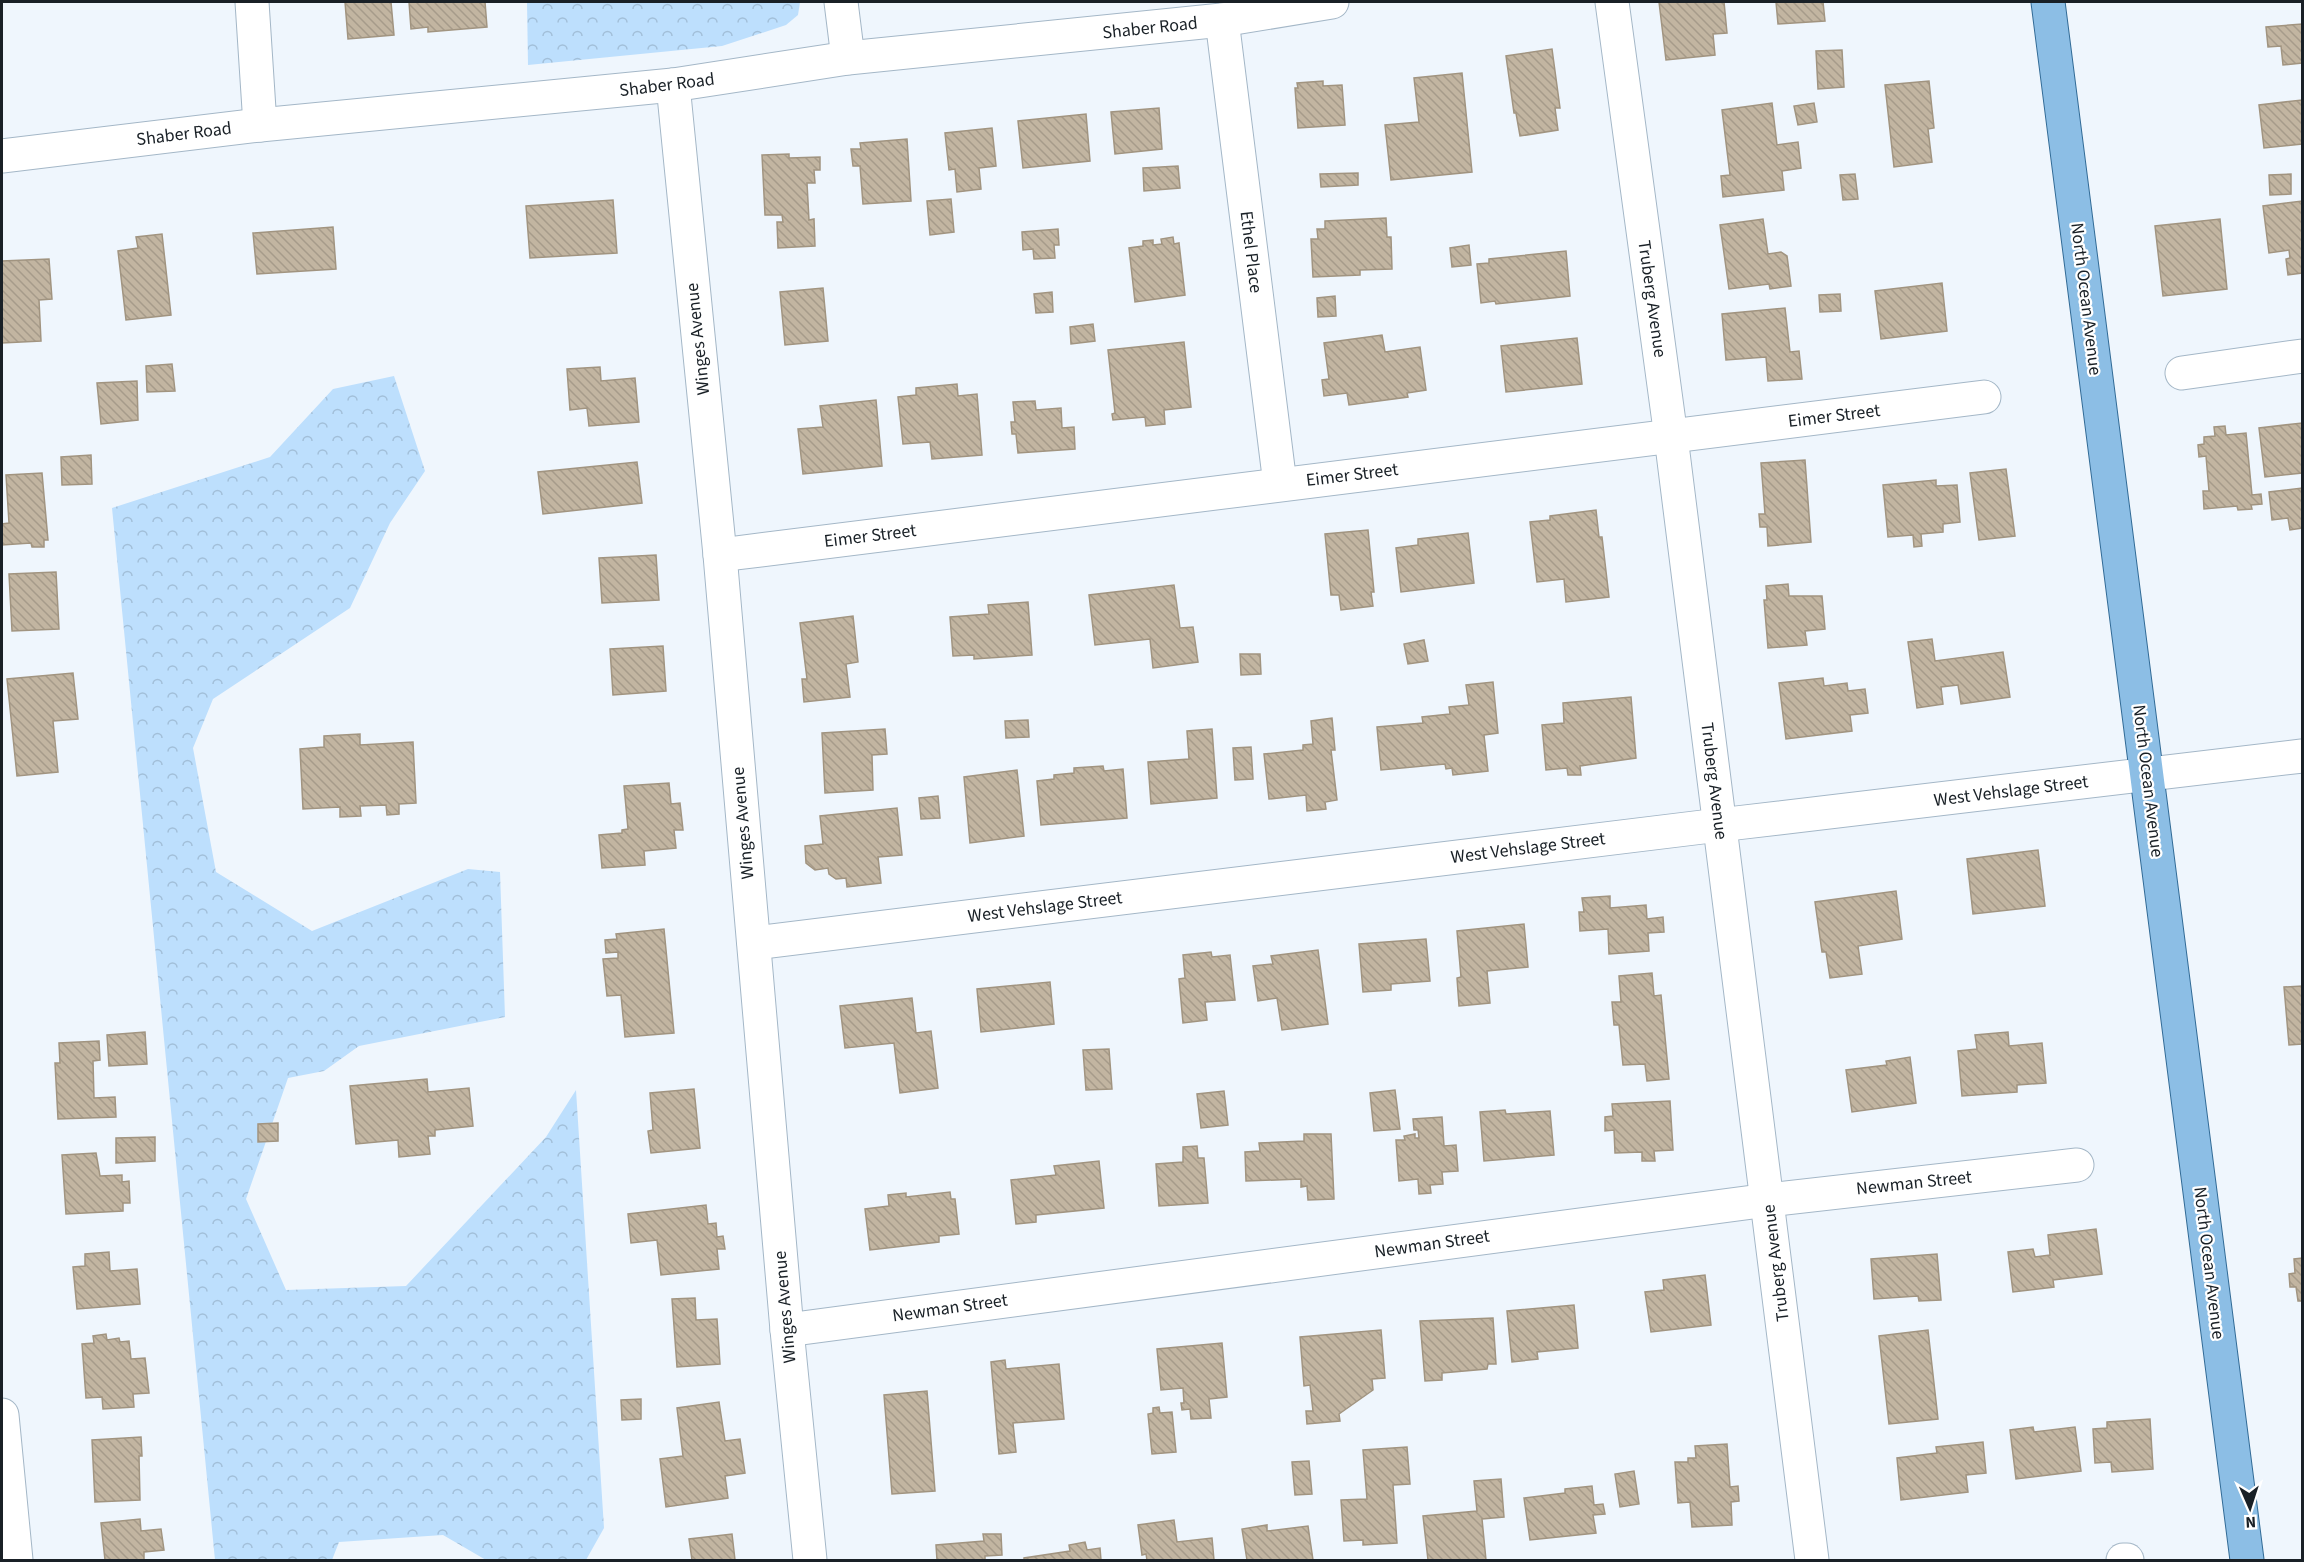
<svg xmlns="http://www.w3.org/2000/svg" width="2304" height="1562" font-family="'Source Sans 3',sans-serif">
	<style>
		.forest { fill: url(#forest-crowns) }
		.building { fill: url(#building-back-hatch); stroke: #a19480; stroke-width: 1.5 }
		.lines { fill: none; stroke-linecap: round; stroke-linejoin: round }
		.minor-casing { stroke: #a4b7c7; stroke-width: 35 }
		.major-casing { stroke: #326b96; stroke-width: 35 }
		.minor { stroke: #fff; stroke-width: 33 }
		.major { stroke: #8cbee5; stroke-width: 33 }
		.labels { text-anchor: middle; dominant-baseline: central; stroke-width: 4.5; stroke-linejoin: round; paint-order: stroke }
		.street-label { font-size: 18px; fill: #192026; stroke: #fff }
	</style>
	<defs>
		<pattern id="forest-crowns" width="20" height="18" patternUnits="userSpaceOnUse" patternTransform="scale(1.5)"><rect width="20" height="18" fill="#bddffd"/><path d="M2 6a3 3 0 1 1 6 0M12 15a3 3 0 1 1 6 0" fill="none" stroke="#a2bfd9"/></pattern>
		<pattern id="building-back-hatch" width="6" height="6" patternUnits="userSpaceOnUse" patternTransform="scale(1.5)"><rect width="6" height="6" fill="#c2b5a1"/><path d="M-1 5l2 2M0 0l6 6M5-1l2 2" fill="none" stroke="#a69b8a"/></pattern>
	</defs>
	<rect width="100%" height="100%" fill="#eff6fd"/>
	<g class="forest">
		<polygon points="527,2 800,2 798,15 786,25 722,46 528,65"/>
		<polygon points="394,376 425,471 390,523 350,608 213,699 193,748 216,872 312,931 468,869 500,872 505,1017 359,1046 324,1071 288,1078 246,1199 286,1290 406,1286 546,1137 576,1090 604,1528 586,1560 486,1560 443,1535 339,1542 332,1560 215,1560 112,508 270,457 333,389"/>
	</g>
	<g class="building">
		<polygon points="345,2 391,2 394,35 348,39"/>
		<polygon points="409,2 491,2 485,2 487,27 428,32 428,27 411,29"/>
		<polygon points="1659,2 1724,2 1727,33 1713,34 1715,55 1666,60"/>
		<polygon points="1776,2 1823,2 1825,21 1778,24"/>
		<polygon points="2302,24 2302,63 2283,65 2281,46 2268,47 2266,27"/>
		<polygon points="1552,49 1560,108 1555,108 1558,130 1520,136 1516,113 1514,113 1506,56"/>
		<polygon points="1842,50 1844,87 1818,89 1816,51"/>
		<polygon points="1462,73 1472,172 1391,180 1385,125 1419,122 1414,78"/>
		<polygon points="1323,81 1323,86 1342,85 1345,125 1298,128 1295,88 1298,88 1297,83"/>
		<polygon points="1929,81 1934,128 1928,129 1932,162 1894,167 1885,85"/>
		<polygon points="2302,100 2302,144 2264,148 2259,105"/>
		<polygon points="1772,103 1777,145 1798,142 1801,168 1782,171 1784,190 1723,197 1721,176 1730,175 1722,110"/>
		<polygon points="1814,103 1817,122 1798,125 1794,106"/>
		<polygon points="1159,108 1162,149 1115,154 1111,112"/>
		<polygon points="1086,114 1090,161 1023,168 1018,121"/>
		<polygon points="992,128 996,166 979,168 981,189 957,192 955,169 949,170 945,133"/>
		<polygon points="907,139 911,201 863,204 860,166 853,166 851,149 861,149 860,143"/>
		<polygon points="789,154 789,158 820,157 820,170 814,170 815,183 807,183 809,220 814,219 815,246 778,248 777,222 783,222 782,215 765,215 762,155"/>
		<polygon points="1178,166 1180,188 1144,191 1143,168"/>
		<polygon points="1358,173 1358,185 1321,187 1320,174"/>
		<polygon points="1855,174 1858,199 1843,200 1840,175"/>
		<polygon points="2291,174 2291,194 2270,195 2269,175"/>
		<polygon points="951,199 954,232 930,235 927,201"/>
		<polygon points="613,200 617,253 530,258 526,206"/>
		<polygon points="2302,201 2302,273 2288,275 2286,259 2290,258 2289,250 2269,253 2263,206"/>
		<polygon points="1386,218 1387,237 1391,237 1392,269 1360,270 1360,275 1313,277 1311,239 1318,239 1317,229 1325,229 1325,221"/>
		<polygon points="1763,219 1768,254 1781,252 1787,256 1791,286 1770,289 1769,284 1729,289 1720,225"/>
		<polygon points="2220,219 2227,289 2163,296 2155,226"/>
		<polygon points="333,227 336,269 257,274 253,233"/>
		<polygon points="1058,229 1059,245 1054,245 1055,258 1034,259 1033,249 1023,250 1022,232"/>
		<polygon points="162,234 171,315 126,320 118,251 138,248 136,237"/>
		<polygon points="1173,237 1174,244 1179,243 1185,295 1135,302 1129,248 1143,246 1143,241 1153,240 1153,245 1162,244 1161,239"/>
		<polygon points="1469,245 1471,265 1452,267 1450,248"/>
		<polygon points="1566,251 1570,296 1496,304 1495,301 1481,303 1477,264 1489,263 1489,259"/>
		<polygon points="49,259 52,299 39,300 41,341 2,343 2,261"/>
		<polygon points="1942,283 1947,331 1881,339 1875,291"/>
		<polygon points="823,288 828,341 785,345 780,292"/>
		<polygon points="1052,292 1053,312 1036,313 1034,294"/>
		<polygon points="1840,294 1841,311 1820,312 1819,295"/>
		<polygon points="1335,296 1336,316 1318,317 1317,298"/>
		<polygon points="1785,308 1790,352 1799,351 1802,379 1768,381 1766,357 1726,360 1722,314"/>
		<polygon points="1093,324 1095,341 1071,344 1070,327"/>
		<polygon points="1382,335 1385,352 1420,347 1426,390 1407,393 1408,397 1349,405 1347,393 1324,396 1322,380 1329,379 1324,343"/>
		<polygon points="1577,338 1582,384 1506,392 1501,346"/>
		<polygon points="1184,342 1191,407 1164,410 1165,424 1146,426 1145,417 1113,420 1112,414 1115,413 1108,350"/>
		<polygon points="172,364 175,391 147,392 146,366"/>
		<polygon points="600,367 601,381 635,378 639,422 589,426 587,408 570,410 567,369"/>
		<polygon points="137,381 138,420 101,424 97,383"/>
		<polygon points="957,384 958,396 977,394 982,455 932,459 930,442 903,444 898,397 916,395 916,388"/>
		<polygon points="876,400 882,466 803,474 798,429 823,427 820,406"/>
		<polygon points="1035,401 1036,410 1061,408 1062,428 1074,427 1075,449 1018,453 1016,434 1012,434 1011,422 1015,422 1013,402"/>
		<polygon points="2302,423 2302,473 2265,477 2259,428"/>
		<polygon points="2225,426 2226,435 2246,433 2252,495 2261,494 2262,504 2251,505 2252,509 2238,510 2237,506 2204,509 2203,491 2209,491 2206,456 2199,457 2198,445 2204,444 2204,437 2215,436 2214,427"/>
		<polygon points="91,455 92,484 62,485 61,457"/>
		<polygon points="1805,460 1811,542 1768,546 1767,527 1760,527 1759,514 1765,514 1761,463"/>
		<polygon points="637,462 642,503 543,514 538,472"/>
		<polygon points="2006,469 2015,536 1979,540 1970,473"/>
		<polygon points="42,473 48,540 44,540 44,547 32,547 31,543 2,545 2,524 9,523 6,475"/>
		<polygon points="1936,480 1936,486 1957,485 1960,522 1943,524 1943,532 1921,534 1922,546 1914,547 1913,535 1888,537 1883,485"/>
		<polygon points="2302,488 2302,528 2290,530 2288,518 2272,520 2269,492"/>
		<polygon points="1596,510 1599,537 1602,537 1609,597 1566,602 1564,579 1537,582 1530,522 1550,520 1550,516"/>
		<polygon points="1368,530 1374,592 1371,592 1373,606 1341,610 1339,595 1331,595 1325,534"/>
		<polygon points="1468,533 1474,583 1401,592 1396,548 1418,545 1418,539"/>
		<polygon points="656,555 659,600 602,603 599,558"/>
		<polygon points="56,572 59,629 12,631 9,574"/>
		<polygon points="1788,584 1789,596 1822,596 1825,629 1805,631 1807,645 1768,648 1764,600 1767,600 1766,586"/>
		<polygon points="1174,585 1180,628 1193,627 1198,662 1153,668 1150,639 1095,645 1089,595"/>
		<polygon points="1028,602 1032,655 974,659 974,655 953,656 950,617 989,614 988,605"/>
		<polygon points="853,616 858,662 846,664 850,697 804,702 802,679 807,679 800,623"/>
		<polygon points="1932,639 1935,661 2003,652 2010,697 1961,704 1958,685 1941,687 1943,704 1917,708 1908,642"/>
		<polygon points="1424,640 1428,661 1408,664 1404,644"/>
		<polygon points="663,646 666,691 613,695 610,649"/>
		<polygon points="1240,654 1260,654 1261,674 1241,675"/>
		<polygon points="73,673 78,719 53,721 58,772 17,776 7,679"/>
		<polygon points="1823,678 1824,686 1847,683 1848,691 1865,689 1868,713 1850,715 1852,731 1786,739 1779,683"/>
		<polygon points="1493,682 1498,733 1484,735 1488,771 1453,775 1452,768 1446,769 1445,764 1381,770 1377,727 1423,723 1422,717 1450,714 1449,707 1469,705 1466,685"/>
		<polygon points="1631,697 1636,758 1580,766 1581,775 1568,775 1567,768 1546,770 1542,725 1564,723 1563,703"/>
		<polygon points="1332,718 1335,750 1331,750 1337,800 1325,802 1326,809 1307,811 1306,795 1269,799 1264,754 1303,750 1303,745 1313,744 1311,721"/>
		<polygon points="1028,720 1029,737 1006,738 1005,721"/>
		<polygon points="885,729 887,754 872,755 873,790 825,793 822,733"/>
		<polygon points="1212,729 1217,798 1151,804 1148,762 1189,759 1187,731"/>
		<polygon points="360,734 360,745 413,742 416,803 399,804 399,814 387,815 386,805 360,806 361,816 340,817 340,807 303,809 300,749 324,747 324,736"/>
		<polygon points="1251,747 1253,779 1235,780 1233,748"/>
		<polygon points="1103,766 1104,771 1123,769 1127,818 1041,825 1037,781 1054,779 1054,775 1074,773 1074,768"/>
		<polygon points="1017,770 1024,836 970,843 964,777"/>
		<polygon points="669,783 671,804 680,803 683,830 674,830 676,848 644,851 645,865 602,868 599,835 622,833 622,830 628,829 624,786"/>
		<polygon points="938,796 940,818 921,819 919,798"/>
		<polygon points="897,808 902,855 878,857 881,883 847,887 846,878 836,879 829,874 828,868 815,870 806,863 805,846 823,844 820,816"/>
		<polygon points="2038,850 2045,906 1973,914 1967,859"/>
		<polygon points="1896,891 1902,939 1858,946 1862,974 1830,978 1826,952 1822,952 1815,902"/>
		<polygon points="1610,896 1610,908 1646,905 1647,919 1663,917 1664,932 1648,933 1649,951 1609,954 1608,929 1580,931 1579,912 1584,912 1582,898"/>
		<polygon points="1524,924 1528,967 1487,971 1490,1003 1459,1006 1457,978 1461,977 1457,931"/>
		<polygon points="664,929 674,1033 625,1037 621,995 607,996 603,959 618,958 618,952 606,953 605,940 617,939 616,934"/>
		<polygon points="1426,939 1430,981 1391,984 1391,990 1363,992 1359,944"/>
		<polygon points="1318,950 1328,1024 1282,1030 1277,998 1258,1001 1253,966 1273,964 1271,956"/>
		<polygon points="1211,952 1212,957 1230,955 1235,1000 1205,1002 1207,1020 1183,1023 1179,979 1185,978 1183,955"/>
		<polygon points="1652,973 1654,996 1661,995 1669,1079 1647,1081 1645,1064 1623,1065 1619,1025 1614,1025 1612,1002 1621,1002 1619,976"/>
		<polygon points="1050,982 1054,1024 981,1032 977,989"/>
		<polygon points="2302,986 2302,1044 2289,1045 2284,987"/>
		<polygon points="912,998 916,1033 931,1031 938,1088 900,1093 894,1043 845,1048 840,1006"/>
		<polygon points="145,1032 147,1064 109,1066 107,1035"/>
		<polygon points="2008,1032 2009,1046 2042,1043 2046,1083 2017,1085 2017,1092 1962,1096 1958,1051 1977,1049 1975,1035"/>
		<polygon points="99,1041 100,1060 93,1061 94,1098 115,1097 116,1117 58,1119 55,1063 60,1063 59,1043"/>
		<polygon points="1109,1049 1112,1089 1086,1090 1083,1050"/>
		<polygon points="1910,1057 1916,1103 1852,1112 1846,1070 1887,1065 1886,1061"/>
		<polygon points="427,1079 428,1092 469,1088 473,1126 435,1130 435,1136 428,1136 430,1154 399,1157 398,1140 356,1144 350,1086"/>
		<polygon points="694,1089 700,1148 651,1153 648,1131 653,1130 650,1093"/>
		<polygon points="1395,1090 1400,1129 1374,1131 1370,1093"/>
		<polygon points="1224,1091 1228,1125 1201,1128 1197,1094"/>
		<polygon points="1670,1101 1673,1150 1654,1151 1655,1161 1642,1161 1642,1152 1615,1153 1614,1130 1605,1131 1605,1117 1613,1116 1612,1104"/>
		<polygon points="1505,1110 1506,1114 1550,1111 1554,1155 1484,1161 1480,1112"/>
		<polygon points="1442,1117 1444,1146 1456,1145 1458,1171 1442,1172 1443,1184 1430,1185 1431,1193 1419,1194 1418,1179 1399,1181 1396,1140 1405,1140 1404,1136 1415,1134 1415,1138 1419,1138 1418,1130 1414,1130 1413,1119"/>
		<polygon points="278,1123 278,1141 258,1142 258,1124"/>
		<polygon points="1304,1134 1331,1134 1334,1199 1308,1200 1307,1186 1301,1187 1301,1179 1246,1181 1245,1152 1260,1151 1259,1143 1304,1141"/>
		<polygon points="155,1137 155,1161 116,1163 116,1138"/>
		<polygon points="1197,1146 1198,1158 1204,1158 1208,1203 1159,1206 1156,1164 1183,1162 1183,1147"/>
		<polygon points="96,1153 100,1176 122,1175 122,1182 129,1181 130,1203 123,1203 123,1211 66,1214 62,1155"/>
		<polygon points="1099,1161 1104,1208 1036,1215 1036,1222 1016,1224 1011,1180 1056,1175 1054,1166"/>
		<polygon points="950,1192 951,1199 955,1199 959,1234 939,1236 939,1242 870,1250 865,1209 889,1206 888,1195 906,1193 906,1197"/>
		<polygon points="706,1205 708,1224 716,1223 717,1237 723,1236 725,1249 717,1249 719,1269 661,1275 657,1240 631,1243 628,1214"/>
		<polygon points="2096,1229 2102,1274 2053,1280 2054,1287 2013,1292 2008,1252 2033,1249 2035,1257 2050,1255 2048,1235"/>
		<polygon points="109,1252 110,1271 137,1269 140,1304 77,1309 73,1267 85,1266 85,1254"/>
		<polygon points="1937,1254 1941,1300 1919,1301 1918,1296 1874,1299 1871,1259"/>
		<polygon points="2302,1258 2302,1301 2298,1301 2296,1287 2290,1287 2289,1274 2295,1273 2294,1259"/>
		<polygon points="1705,1275 1711,1325 1651,1332 1645,1292 1664,1290 1663,1280"/>
		<polygon points="695,1298 696,1320 717,1319 720,1364 677,1367 672,1299"/>
		<polygon points="1574,1305 1578,1348 1537,1352 1538,1359 1512,1362 1507,1311"/>
		<polygon points="1493,1318 1496,1364 1488,1364 1487,1369 1442,1373 1442,1380 1425,1381 1420,1321"/>
		<polygon points="1381,1330 1385,1378 1372,1379 1373,1390 1339,1414 1340,1421 1307,1424 1306,1411 1313,1411 1310,1385 1304,1386 1300,1337"/>
		<polygon points="1928,1330 1938,1419 1889,1424 1879,1336"/>
		<polygon points="106,1334 107,1340 119,1338 120,1342 129,1341 131,1359 145,1358 149,1393 133,1394 134,1407 103,1409 102,1397 86,1398 82,1344 94,1343 93,1336"/>
		<polygon points="1222,1343 1227,1397 1209,1399 1211,1418 1191,1419 1190,1409 1182,1410 1181,1403 1184,1403 1183,1388 1161,1390 1157,1349"/>
		<polygon points="1005,1360 1006,1369 1059,1364 1064,1419 1013,1423 1016,1452 999,1454 991,1362"/>
		<polygon points="927,1391 935,1491 892,1494 884,1395"/>
		<polygon points="641,1399 641,1419 622,1420 621,1400"/>
		<polygon points="719,1402 725,1441 740,1439 745,1473 725,1476 728,1498 666,1507 660,1459 683,1456 677,1408"/>
		<polygon points="1159,1407 1160,1413 1172,1412 1176,1452 1152,1454 1148,1414 1153,1413 1153,1408"/>
		<polygon points="2150,1419 2153,1469 2112,1472 2111,1462 2095,1463 2093,1429 2107,1428 2107,1422"/>
		<polygon points="2033,1427 2034,1432 2075,1427 2081,1471 2016,1479 2010,1430"/>
		<polygon points="141,1437 142,1456 139,1456 140,1500 95,1502 92,1440"/>
		<polygon points="1983,1442 1986,1473 1966,1475 1968,1492 1901,1500 1897,1458 1937,1453 1936,1447"/>
		<polygon points="1727,1444 1730,1487 1738,1486 1739,1501 1731,1502 1732,1525 1692,1527 1690,1502 1678,1503 1675,1462 1688,1462 1688,1458 1696,1458 1695,1446"/>
		<polygon points="1407,1447 1410,1484 1393,1485 1397,1543 1363,1545 1363,1540 1344,1541 1341,1500 1367,1499 1363,1450"/>
		<polygon points="1309,1461 1312,1494 1295,1495 1292,1462"/>
		<polygon points="1634,1471 1639,1504 1620,1507 1615,1474"/>
		<polygon points="1501,1479 1504,1517 1482,1519 1486,1560 1428,1560 1423,1516 1477,1511 1474,1481"/>
		<polygon points="1592,1486 1594,1505 1603,1504 1605,1514 1593,1515 1596,1533 1530,1540 1524,1498 1565,1493 1565,1489"/>
		<polygon points="140,1519 141,1531 161,1529 164,1550 144,1552 144,1560 105,1560 101,1523"/>
		<polygon points="1174,1520 1177,1542 1212,1538 1214,1560 1147,1560 1146,1554 1142,1555 1138,1525"/>
		<polygon points="1267,1525 1267,1531 1308,1526 1313,1560 1247,1560 1242,1529"/>
		<polygon points="732,1534 735,1560 692,1560 689,1539"/>
		<polygon points="983,1534 1001,1534 1002,1555 985,1556 985,1560 937,1560 936,1545 984,1541"/>
		<polygon points="1085,1542 1087,1550 1100,1548 1101,1560 1024,1560 1024,1558 1070,1551 1069,1545"/>
	</g>
	<g class="lines">
		<g class="minor-casing">
			<g id="minor">
				<polyline points="252,2 260,125"/>
				<polyline points="841,2 848,58"/>
				<polyline points="1612,2 1671,437 1812,1560"/>
				<polyline points="1222,20 1280,484"/>
				<polyline points="673,85 720,555 787,1330 810,1560"/>
				<polyline points="2,156 260,125 673,85 848,58 1222,20 1332,2"/>
				<polyline points="2182,373 2302,356"/>
				<polyline points="720,555 1984,397"/>
				<polyline points="754,943 1719,825 2302,756"/>
				<polyline points="787,1330 1768,1200 2077,1165"/>
				<polyline points="2,1415 16,1560"/>
				<polyline points="2123,1560 2127,1560"/>
			</g>
		</g>
		<g class="major-casing">
			<polyline id="major" points="2048,2 2247,1560"/>
		</g>
		<use href="#minor" class="minor"/>
		<use href="#major" class="major"/>
	</g>
	<g class="labels">
		<g class="street-label">
			<text transform="translate(1150 28) rotate(-6)">Shaber Road</text>
			<text transform="translate(667 85) rotate(-7)">Shaber Road</text>
			<text transform="translate(184 134) rotate(-7)">Shaber Road</text>
			<text transform="translate(1251 252) rotate(83)">Ethel Place</text>
			<text transform="translate(1652 299) rotate(82)">Truberg Avenue</text>
			<text transform="translate(2086 299) rotate(83)">North Ocean Avenue</text>
			<text transform="translate(698 339) rotate(-96)">Winges Avenue</text>
			<text transform="translate(1834 416) rotate(-7)">Eimer Street</text>
			<text transform="translate(1352 475) rotate(-7)">Eimer Street</text>
			<text transform="translate(870 536) rotate(-7)">Eimer Street</text>
			<text transform="translate(1714 781) rotate(83)">Truberg Avenue</text>
			<text transform="translate(2148 781) rotate(83)">North Ocean Avenue</text>
			<text transform="translate(2011 791) rotate(-7)">West Vehslage Street</text>
			<text transform="translate(743 823) rotate(-95)">Winges Avenue</text>
			<text transform="translate(1528 848) rotate(-7)">West Vehslage Street</text>
			<text transform="translate(1045 907) rotate(-7)">West Vehslage Street</text>
			<text transform="translate(1914 1183) rotate(-6)">Newman Street</text>
			<text transform="translate(1432 1244) rotate(-8)">Newman Street</text>
			<text transform="translate(1776 1263) rotate(-97)">Truberg Avenue</text>
			<text transform="translate(2209 1263) rotate(83)">North Ocean Avenue</text>
			<text transform="translate(785 1307) rotate(-95)">Winges Avenue</text>
			<text transform="translate(950 1308) rotate(-8)">Newman Street</text>
		</g>
	</g>
	<rect width="2304" height="1562" fill="none" stroke="#192026" stroke-width="6"/>
	<g transform="translate(2250 1508) rotate(177)" stroke="#ffffff" stroke-width="4.5" paint-order="stroke">
	<path d="M0-4.5L10 22L0 15L-10 22Z" fill="#192026"/>
	<text y="-9" font-size="16" font-weight="bold" text-anchor="middle" fill="#192026">N</text>
	</g>
</svg>
